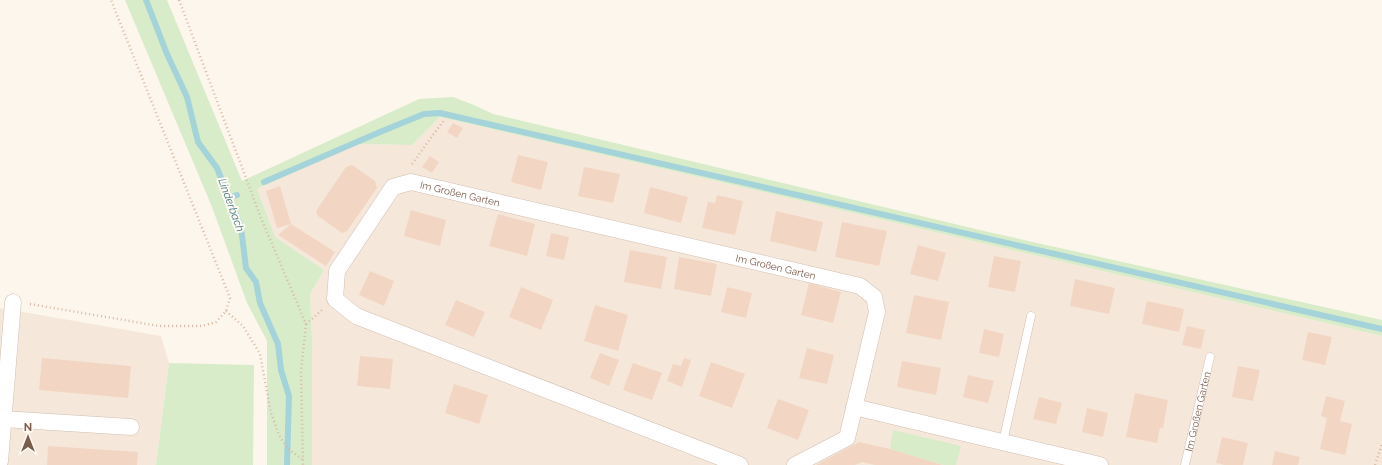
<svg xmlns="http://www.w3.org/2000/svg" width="1382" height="465" font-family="Raleway,sans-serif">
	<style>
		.residential { fill: #f5e8da }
		.green { fill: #d8ecc9 }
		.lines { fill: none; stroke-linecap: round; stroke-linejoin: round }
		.stream { stroke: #a5d3da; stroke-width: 6 }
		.building { fill: #f3d5c3 }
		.lane-casing { stroke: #d1beb0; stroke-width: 9 }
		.street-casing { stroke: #d1beb0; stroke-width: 17 }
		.path { stroke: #d9b8a5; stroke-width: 2.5; stroke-dasharray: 1 3; stroke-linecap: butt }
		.lane { stroke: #fff; stroke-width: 8 }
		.street { stroke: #fff; stroke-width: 16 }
		.labels { text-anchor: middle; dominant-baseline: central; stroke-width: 4; stroke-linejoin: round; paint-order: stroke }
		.street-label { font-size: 10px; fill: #7a5c4d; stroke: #fffaf3 }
		.water-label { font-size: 11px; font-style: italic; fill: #437c86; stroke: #fffaf3 }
	</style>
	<rect width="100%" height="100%" fill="#fdf6ec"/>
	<g class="residential">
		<polygon points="440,117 1382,336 1382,465 312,465 312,338 310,294 324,270 274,237 257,189 356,144 412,145"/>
		<polygon points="0,308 161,336 169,363 156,465 0,465"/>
	</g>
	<g class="green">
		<polygon points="125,0 167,0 242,181 419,99 453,97 474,105 493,114 984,231 1382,320 1382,336 440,117 412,145 356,144 257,189 275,237 324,270 310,294 312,338 312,465 267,465 267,341 247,303 212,207"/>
		<polygon points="169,363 254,365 253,465 156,465"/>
		<polygon points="893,430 961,446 956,465 944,465 890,449"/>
	</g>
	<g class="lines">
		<g class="stream">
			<polyline points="146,0 167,54 187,97 198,142 217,168 241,227 246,268 256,282 260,303 278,344 281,370 289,396 287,465"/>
			<polyline points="264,182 380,132 424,114 440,113 1382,329"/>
			<polyline points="229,198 237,195"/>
		</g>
	</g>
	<g class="building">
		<polygon points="453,123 463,128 457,138 447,132"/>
		<polygon points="518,155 548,162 541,190 511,182"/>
		<polygon points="430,156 439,162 432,173 422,167"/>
		<polygon points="352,165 375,181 377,188 347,231 342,233 318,216 316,211 346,167"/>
		<polygon points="584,167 620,174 613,203 578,196"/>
		<polygon points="280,186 291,224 335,252 326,266 278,235 291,224 277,228 266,191"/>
		<polygon points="650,187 688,197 681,223 644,213"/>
		<polygon points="717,195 743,201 735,235 702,228 708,202 715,203"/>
		<polygon points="411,210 446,220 440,246 404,236"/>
		<polygon points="776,211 823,222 816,252 770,241"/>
		<polygon points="498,214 535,224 527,256 489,246"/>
		<polygon points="842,222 887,231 879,266 835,257"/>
		<polygon points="551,233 569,237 564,260 546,256"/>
		<polygon points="918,245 946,253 938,281 910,274"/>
		<polygon points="630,250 667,257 661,289 624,282"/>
		<polygon points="994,256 1021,261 1015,292 988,287"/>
		<polygon points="679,257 717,264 711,296 674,289"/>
		<polygon points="370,271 394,281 384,306 359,295"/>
		<polygon points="1075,279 1115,288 1109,314 1070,306"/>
		<polygon points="809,283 841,292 833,323 801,315"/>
		<polygon points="521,287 553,300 541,330 509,317"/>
		<polygon points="727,287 752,293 746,318 721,312"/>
		<polygon points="914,295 949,302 941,340 906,333"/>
		<polygon points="456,300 485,312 474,337 445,325"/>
		<polygon points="1147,301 1184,309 1179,332 1142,324"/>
		<polygon points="595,305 628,315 618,351 584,341"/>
		<polygon points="1187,326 1205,330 1201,349 1182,345"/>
		<polygon points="984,329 1004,334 999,357 979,353"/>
		<polygon points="1308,332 1332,337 1325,365 1302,360"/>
		<polygon points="807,348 834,355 827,384 799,378"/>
		<polygon points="600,353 619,360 609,386 590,378"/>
		<polygon points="360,356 393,359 390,389 357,386"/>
		<polygon points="42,358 131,366 128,398 39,390"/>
		<polygon points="684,358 691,360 682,387 667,381 673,364 681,366"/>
		<polygon points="902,361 941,368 936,395 897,387"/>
		<polygon points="711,362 745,374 732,408 699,396"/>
		<polygon points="633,363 662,373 652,400 623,390"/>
		<polygon points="1238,366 1260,370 1253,401 1232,397"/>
		<polygon points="968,375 994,381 988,403 963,397"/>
		<polygon points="454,384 488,395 479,424 445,413"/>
		<polygon points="1135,393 1168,400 1163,428 1160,428 1157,443 1126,437"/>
		<polygon points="1326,396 1345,401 1340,421 1352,424 1345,455 1320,449 1327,418 1321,416"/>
		<polygon points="1039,397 1062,403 1056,424 1033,419"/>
		<polygon points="778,399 809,410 798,440 767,428"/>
		<polygon points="1087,408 1108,413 1103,437 1082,432"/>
		<polygon points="1222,437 1248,443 1243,465 1225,465 1216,463"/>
		<polygon points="859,442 890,449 943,465 875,465 862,462 855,465 816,465"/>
		<polygon points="48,446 138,452 137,465 47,465"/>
		<polygon points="1275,451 1300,457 1298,465 1272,465"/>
	</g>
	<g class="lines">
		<g class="lane-casing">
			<g id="lane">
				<polyline points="1003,442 1031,316"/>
				<path id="s1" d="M1185,465L1210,357"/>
			</g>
		</g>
		<g class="street-casing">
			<g id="street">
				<polyline points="854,407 1100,465"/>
				<polyline points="3,419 131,427"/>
				<polyline points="0,461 13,302"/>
				<path id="s2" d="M740,465L356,316L335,299L337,271L393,187L411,182L860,286L874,297L877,312L847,438L795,465"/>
			</g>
		</g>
		<g class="path">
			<polyline points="179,0 261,218 306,324 301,371 303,465"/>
			<polyline points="412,164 444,120"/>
			<polyline points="30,304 159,326 202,326 216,322 226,311 230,298 111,0"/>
			<polyline points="226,311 243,326 260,354 271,413 279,435 287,448 302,459"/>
			<polyline points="306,324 322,310"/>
			<polyline points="1375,465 1382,444"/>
		</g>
		<use href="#lane" class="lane"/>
		<use href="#street" class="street"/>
	</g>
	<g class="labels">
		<g class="street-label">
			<text stroke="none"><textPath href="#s2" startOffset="637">Im Großen Garten</textPath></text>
			<text stroke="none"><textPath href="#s2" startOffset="961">Im Großen Garten</textPath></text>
			<text stroke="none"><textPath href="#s1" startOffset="55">Im Großen Garten</textPath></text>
		</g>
		<g class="water-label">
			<text transform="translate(231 205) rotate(70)">Linderbach</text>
		</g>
	</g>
	<g transform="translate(28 437)" stroke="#fffaf3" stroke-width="3" paint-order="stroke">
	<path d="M0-3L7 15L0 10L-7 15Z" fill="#7a5c4d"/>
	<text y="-6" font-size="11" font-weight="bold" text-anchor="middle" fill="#7a5c4d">N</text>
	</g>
</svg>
